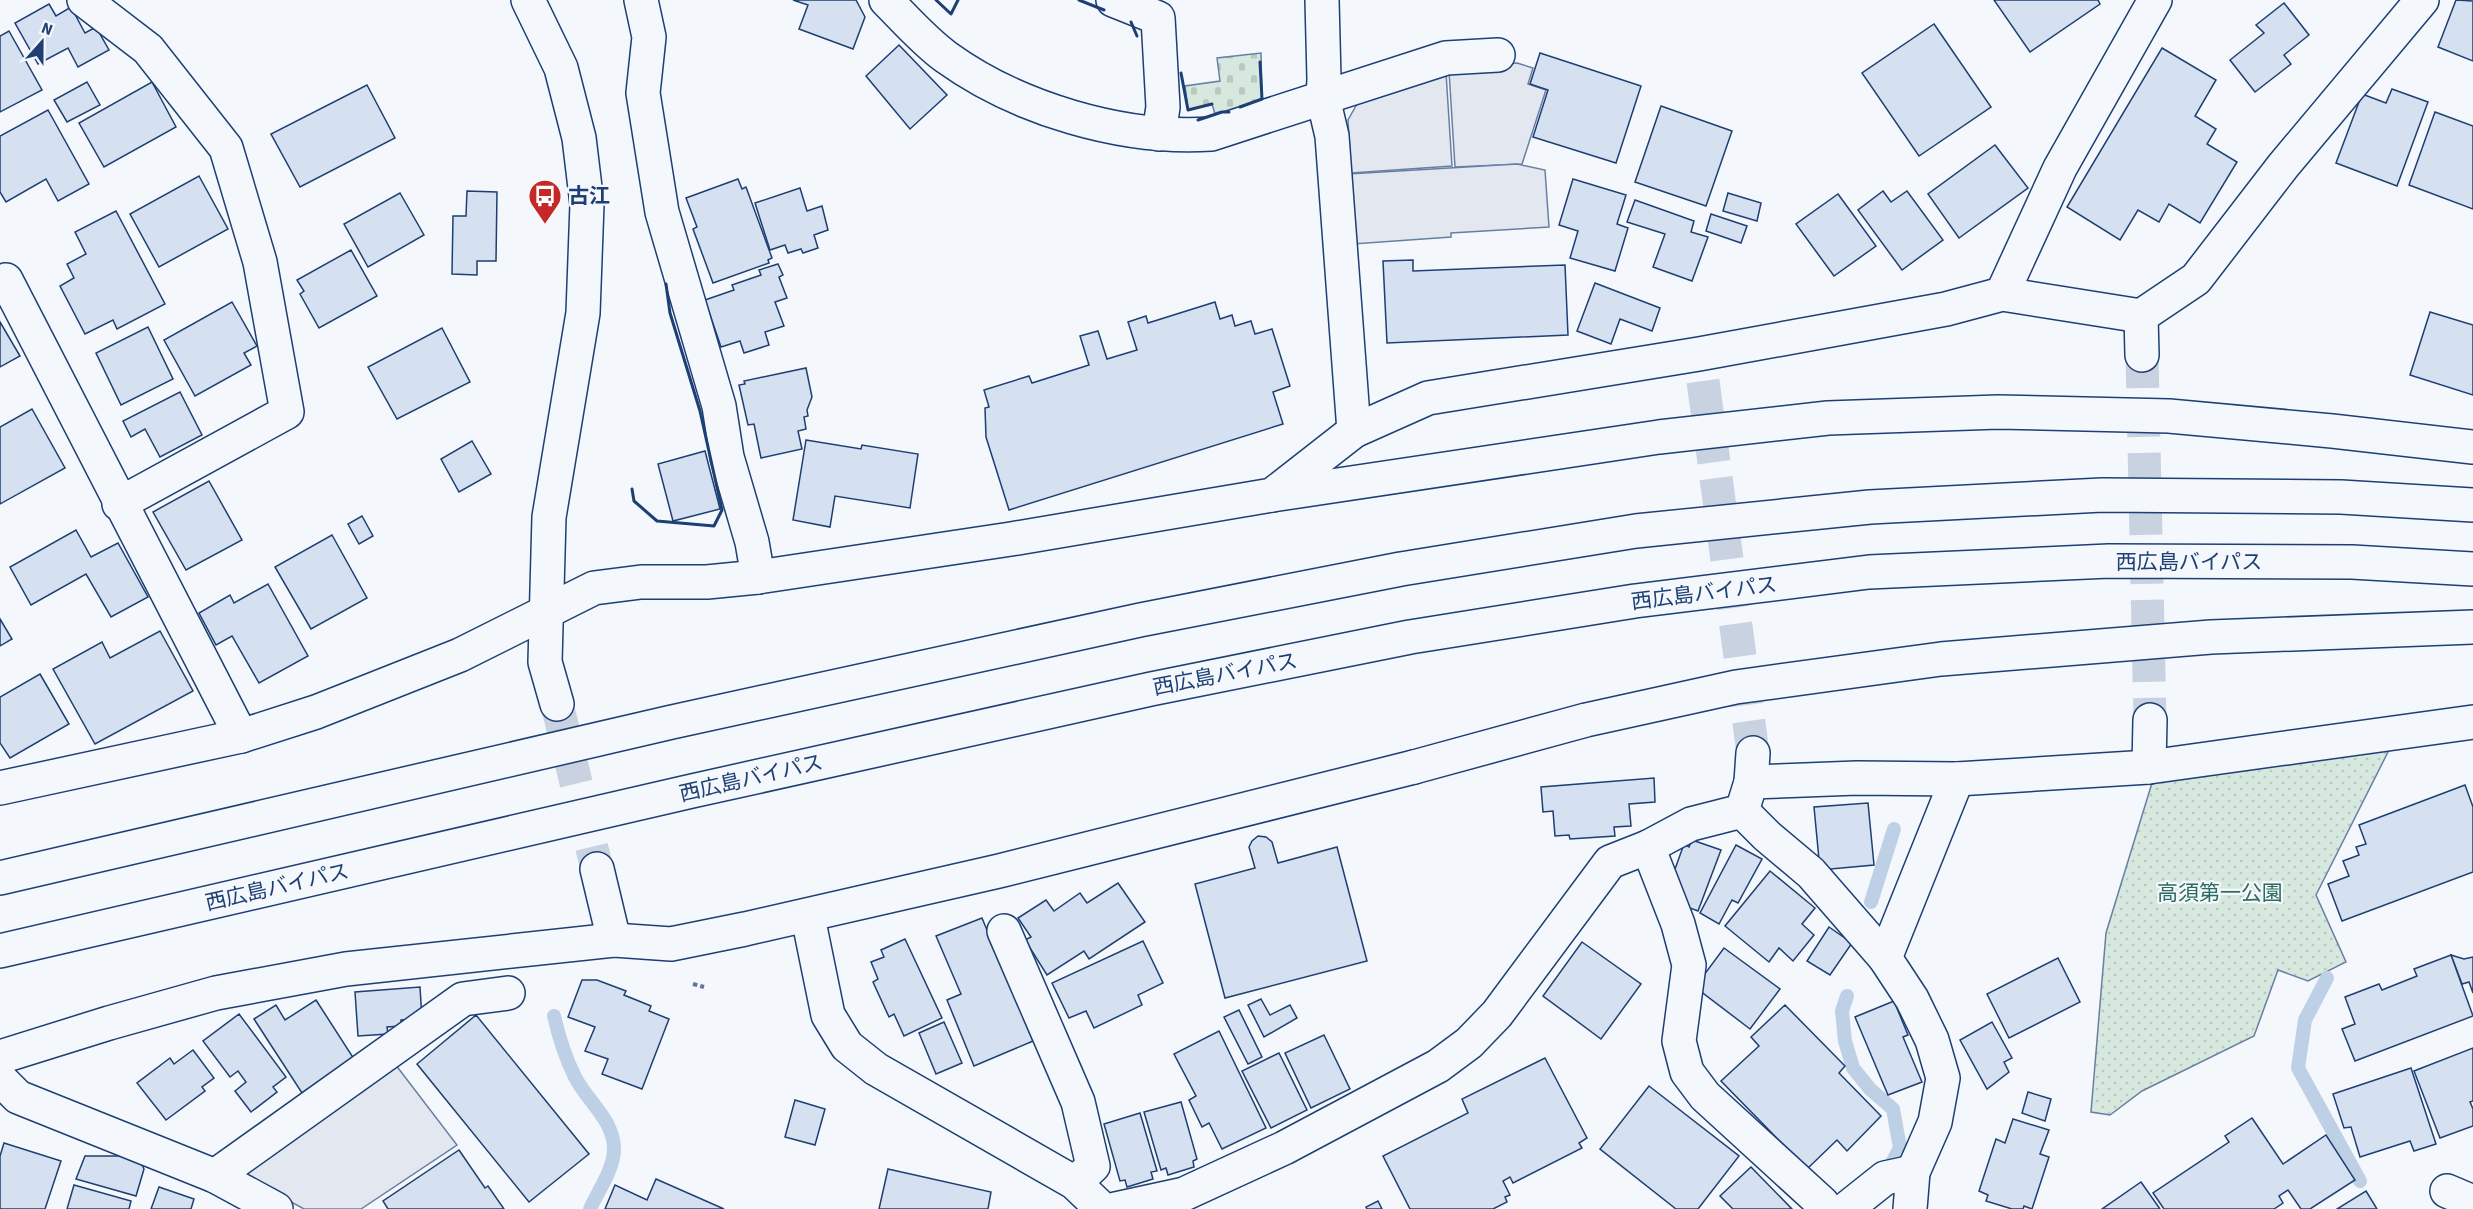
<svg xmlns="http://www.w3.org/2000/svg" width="2473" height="1209" font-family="'Source Sans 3','Noto Sans JP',sans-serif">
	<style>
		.grass { fill: url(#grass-dots); stroke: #687fa3; stroke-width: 1.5 }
		.cemetery { fill: url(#cemetery-stones); stroke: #687fa3; stroke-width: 1.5 }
		.parking { fill: #e3e8f0; stroke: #687fa3; stroke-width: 1.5 }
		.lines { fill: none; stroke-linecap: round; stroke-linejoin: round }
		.stream { stroke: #bed0e5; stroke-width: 14 }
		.building { fill: #d5e0f0; stroke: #1d3f73; stroke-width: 1.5 }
		.minor-tunnel { stroke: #c9d2e0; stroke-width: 33; stroke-dasharray: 33 16; stroke-linecap: butt }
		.minor-casing { stroke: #1d3f73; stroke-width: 36 }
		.highway-casing { stroke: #1d3f73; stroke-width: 36 }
		.path { stroke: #5e769c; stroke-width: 4; stroke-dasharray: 4.5 3; stroke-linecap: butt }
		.minor { stroke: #f4f7fb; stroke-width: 33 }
		.highway { stroke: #f4f7fb; stroke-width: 33 }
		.wall { stroke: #1d3f73; stroke-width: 3 }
		.labels { text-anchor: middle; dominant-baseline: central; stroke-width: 4.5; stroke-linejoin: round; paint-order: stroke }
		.poi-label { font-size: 21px; font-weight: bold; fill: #1d3f73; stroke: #f4f7fb; text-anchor: start }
		.street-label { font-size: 21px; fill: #1d3f73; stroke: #f4f7fb }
		.park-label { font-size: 21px; fill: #2c6c60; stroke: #f4f7fb }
	</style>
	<defs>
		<pattern id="grass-dots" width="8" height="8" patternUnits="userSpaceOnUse" patternTransform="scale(1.5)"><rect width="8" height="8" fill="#d7e8df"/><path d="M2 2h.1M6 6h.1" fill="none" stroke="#b8c8c3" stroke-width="1.8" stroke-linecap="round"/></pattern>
		<pattern id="cemetery-stones" width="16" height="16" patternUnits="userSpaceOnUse" patternTransform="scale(1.5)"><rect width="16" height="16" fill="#d7e8df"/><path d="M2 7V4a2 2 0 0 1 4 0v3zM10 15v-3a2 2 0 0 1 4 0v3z" fill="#b8c8c3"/></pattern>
	</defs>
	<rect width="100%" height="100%" fill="#f4f7fb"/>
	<polygon class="grass" points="2390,748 2316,895 2346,962 2308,981 2278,970 2254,1036 2142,1091 2110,1115 2091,1112 2106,933 2152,783"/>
	<polygon class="cemetery" points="1261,53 1262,99 1226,113 1215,114 1212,104 1188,110 1185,86 1220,81 1217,58"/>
	<g class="parking">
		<polygon points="1517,63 1533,68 1528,84 1546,90 1522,164 1455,167 1449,71"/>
		<polygon points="1446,73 1452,166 1351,173 1348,120 1357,104"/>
		<polygon points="1517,164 1545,170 1549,227 1451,233 1451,237 1353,244 1348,174"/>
		<polygon points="392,1060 457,1145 361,1209 304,1209 238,1173"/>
	</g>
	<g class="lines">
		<g class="stream">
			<polyline points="1871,902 1894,829"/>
			<polyline points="2327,978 2305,1020 2298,1068 2360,1181"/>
			<polyline points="1847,996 1842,1011 1845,1041 1853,1068 1870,1089 1893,1109 1900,1148 1889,1168"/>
			<path d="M554,1016C559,1038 565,1057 575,1077C587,1101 614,1120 614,1149C614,1169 598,1191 590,1209"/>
		</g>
	</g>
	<g class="building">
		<polygon points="793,0 856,0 865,17 853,49 799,29 808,5"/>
		<polygon points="1994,0 2098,0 2100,4 2030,52"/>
		<polygon points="2456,0 2473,1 2473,61 2438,47"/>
		<polygon points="2284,3 2309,35 2284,55 2291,64 2255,92 2230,60 2264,33 2256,25"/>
		<polygon points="49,4 56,16 71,7 85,33 96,27 109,50 78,67 68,48 38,64 15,23"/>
		<polygon points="1934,24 1991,107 1919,156 1862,73"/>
		<polygon points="9,31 42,90 0,112 0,36"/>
		<polygon points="899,45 947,95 910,129 866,76"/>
		<polygon points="2162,48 2216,80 2195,116 2216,129 2207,144 2237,162 2200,223 2169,204 2159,222 2138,210 2120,240 2067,207"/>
		<polygon points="1540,53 1641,86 1616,163 1533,137 1548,90 1530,84"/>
		<polygon points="87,82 100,105 67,122 54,100"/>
		<polygon points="152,82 176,127 104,167 79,123"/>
		<polygon points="367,85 395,138 300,187 271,134"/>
		<polygon points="2392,89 2428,102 2397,186 2336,163 2362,94 2386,103"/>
		<polygon points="1661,106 1732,131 1706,206 1635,182"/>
		<polygon points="48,110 89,184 58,201 46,179 6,202 0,192 0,136"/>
		<polygon points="2435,112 2473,126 2473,209 2409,185"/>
		<polygon points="1995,145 2028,188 1959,238 1928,194"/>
		<polygon points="199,176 228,229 159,267 130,214"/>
		<polygon points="738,179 742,189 746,187 772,258 768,260 769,263 713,283 693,229 697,227 686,198"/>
		<polygon points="1573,179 1626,195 1617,224 1628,228 1615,271 1570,258 1578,231 1559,225"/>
		<polygon points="800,188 807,211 822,206 828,230 814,235 818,248 803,253 801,249 788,253 785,245 770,250 755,203"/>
		<polygon points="467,191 497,192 496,261 477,261 477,275 452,274 453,216 466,216"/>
		<polygon points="1883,191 1891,202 1907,191 1943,240 1902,270 1858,210"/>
		<polygon points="400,193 424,235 368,267 344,224"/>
		<polygon points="1728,193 1761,203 1757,221 1723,211"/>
		<polygon points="1838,194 1876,246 1834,276 1796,224"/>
		<polygon points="1635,200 1694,221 1691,232 1708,237 1692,281 1653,267 1665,234 1627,222"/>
		<polygon points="116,211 165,304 117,329 113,320 85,334 60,286 74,278 67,264 86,254 75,232"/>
		<polygon points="1711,214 1747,226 1741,243 1706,231"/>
		<polygon points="351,250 377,296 319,328 300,294 304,291 297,280"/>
		<polygon points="1413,260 1413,271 1565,265 1568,335 1387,343 1383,261"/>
		<polygon points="778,264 783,275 779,277 787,298 775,302 784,326 765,332 769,345 744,353 740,341 721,347 705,300 734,290 732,285 761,275 759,270"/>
		<polygon points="1595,283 1660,308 1652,331 1620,319 1611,344 1577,331"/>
		<polygon points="232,302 257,346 244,353 251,365 195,396 164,340"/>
		<polygon points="1215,302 1220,319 1232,315 1235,326 1251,321 1255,334 1272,329 1290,386 1273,392 1283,424 1009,510 986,437 985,408 989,407 984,390 1029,376 1032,383 1089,365 1080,336 1098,331 1107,359 1137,350 1128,322 1146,316 1148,323"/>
		<polygon points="2430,312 2473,325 2473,395 2410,375"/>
		<polygon points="0,322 20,356 0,367"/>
		<polygon points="148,327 173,379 121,405 96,353"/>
		<polygon points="442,328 470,382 397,419 368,367"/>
		<polygon points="806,368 812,397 807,410 808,416 804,417 806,429 798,431 802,449 761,458 754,424 748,425 739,385 745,384 744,381"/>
		<polygon points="180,392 202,435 160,457 145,429 131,437 123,421"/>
		<polygon points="32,409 65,468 0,504 0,427"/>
		<polygon points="806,440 861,449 862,445 918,454 910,508 835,496 830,527 793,520"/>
		<polygon points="472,441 491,474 459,492 441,459"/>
		<polygon points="705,451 720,509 673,521 658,464"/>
		<polygon points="209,481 242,540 186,570 153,512"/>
		<polygon points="362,516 373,536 359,544 348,524"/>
		<polygon points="76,530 91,557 118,543 148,597 111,617 86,574 31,605 10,567"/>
		<polygon points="332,535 367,598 311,629 275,567"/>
		<polygon points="268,584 308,656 259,683 232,636 216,645 199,613 230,595 234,603"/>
		<polygon points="0,619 12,639 0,646"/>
		<polygon points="160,631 193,691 95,744 53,669 102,642 110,658"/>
		<polygon points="40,674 69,724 10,758 0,743 0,697"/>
		<polygon points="1654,778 1655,802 1629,804 1631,826 1614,827 1615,836 1570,839 1569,835 1555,836 1553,811 1543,812 1541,787"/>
		<polygon points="2465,785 2473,807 2473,872 2342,921 2328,884 2349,876 2343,861 2359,855 2356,847 2366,844 2359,825"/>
		<polygon points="1868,803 1874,865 1820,870 1814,807"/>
		<polygon points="1258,836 1266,837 1272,842 1278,863 1337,847 1367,961 1225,998 1195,884 1255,868 1249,847 1252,841"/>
		<polygon points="1692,840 1721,850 1698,911 1679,904 1670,883 1684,844 1689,847"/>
		<polygon points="1736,845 1762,859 1738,903 1732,900 1719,924 1700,913"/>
		<polygon points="1770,871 1815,908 1802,924 1814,935 1793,961 1779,948 1769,962 1725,926"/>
		<polygon points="1118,883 1145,922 1089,959 1084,951 1047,975 1025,940 1031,937 1018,918 1046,900 1054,911 1080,893 1087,903"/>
		<polygon points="982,918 1033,1041 974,1066 947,1000 961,994 936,936"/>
		<polygon points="1829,927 1852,943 1830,975 1807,961"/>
		<polygon points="905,939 942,1018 904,1036 894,1014 889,1017 873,982 878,979 871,962 884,957 881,950"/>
		<polygon points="1143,941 1163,983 1138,995 1142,1005 1094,1028 1086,1011 1069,1018 1052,983"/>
		<polygon points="1582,942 1641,984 1601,1039 1543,996"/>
		<polygon points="1724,948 1780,989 1750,1029 1695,987"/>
		<polygon points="2451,955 2464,959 2473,957 2473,993 2469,982 2462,984"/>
		<polygon points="2451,955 2473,1016 2355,1061 2342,1029 2355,1024 2345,997 2379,984 2382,990 2417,976 2414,969"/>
		<polygon points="2058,958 2080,1002 2009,1038 1987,994"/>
		<polygon points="582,980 597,980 626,991 624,995 651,1006 649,1011 669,1019 642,1089 602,1074 608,1059 585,1051 595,1027 568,1017"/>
		<polygon points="420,987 422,1019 401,1020 401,1026 387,1027 388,1034 358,1036 355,992"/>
		<polygon points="1261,999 1270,1015 1290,1005 1297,1018 1264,1037 1248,1005"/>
		<polygon points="316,1000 354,1059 302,1093 254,1019 276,1005 285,1020"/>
		<polygon points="1894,1001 1908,1035 1903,1037 1922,1082 1888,1095 1855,1017"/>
		<polygon points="1785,1005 1845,1066 1839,1073 1881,1116 1847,1151 1837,1140 1807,1169 1721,1081 1759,1046 1751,1037"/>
		<polygon points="1239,1010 1262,1057 1248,1064 1224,1017"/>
		<polygon points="239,1014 286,1077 273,1087 277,1092 251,1112 235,1091 246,1082 238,1071 230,1077 203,1041"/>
		<polygon points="476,1015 589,1154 529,1202 417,1064"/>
		<polygon points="944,1022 962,1063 936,1074 919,1033"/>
		<polygon points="1992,1022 2012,1058 2004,1062 2009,1072 1987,1089 1960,1040"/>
		<polygon points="1219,1031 1266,1128 1222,1149 1209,1123 1202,1127 1189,1100 1196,1096 1174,1054"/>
		<polygon points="1324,1035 1350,1089 1311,1108 1285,1053"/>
		<polygon points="2473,1048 2473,1101 2470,1102 2473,1109 2473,1126 2440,1138 2414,1071"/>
		<polygon points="193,1050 214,1078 202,1087 205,1091 166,1120 137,1083 170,1058 174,1064"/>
		<polygon points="1279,1053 1307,1110 1271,1128 1242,1071"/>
		<polygon points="1545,1058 1587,1138 1579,1143 1582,1148 1513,1183 1510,1177 1503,1181 1510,1195 1505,1197 1507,1202 1493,1209 1410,1209 1383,1156 1468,1113 1462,1099"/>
		<polygon points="2411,1068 2436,1144 2414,1151 2410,1141 2360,1157 2351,1127 2344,1128 2333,1094"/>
		<polygon points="1649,1086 1739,1156 1698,1209 1676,1209 1600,1149"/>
		<polygon points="2028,1092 2051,1099 2045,1121 2022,1113"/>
		<polygon points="795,1100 825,1109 815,1145 785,1137"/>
		<polygon points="1181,1102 1197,1159 1193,1161 1194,1167 1168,1175 1166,1168 1161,1170 1144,1112"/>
		<polygon points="1140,1113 1157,1171 1151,1172 1153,1179 1127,1187 1125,1180 1120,1181 1104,1124"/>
		<polygon points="2252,1118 2283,1164 2326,1135 2355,1180 2310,1209 2301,1209 2288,1190 2279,1196 2283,1203 2274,1209 2164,1209 2153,1193 2229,1142 2225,1136"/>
		<polygon points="2013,1119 2049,1130 2040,1154 2049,1157 2032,1209 2024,1206 2023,1209 2012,1209 1986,1201 1988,1195 1979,1191 1996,1139 2005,1143"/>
		<polygon points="4,1143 61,1161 45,1209 0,1209 0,1156"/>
		<polygon points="459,1150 485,1188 488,1186 504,1209 388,1209 383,1201"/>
		<polygon points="85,1156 124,1156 142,1165 144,1169 136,1196 76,1179"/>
		<polygon points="1751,1167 1792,1209 1733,1209 1720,1196"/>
		<polygon points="888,1169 991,1192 988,1209 879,1209"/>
		<polygon points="656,1179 724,1209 605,1209 615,1185 647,1200"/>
		<polygon points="2141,1182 2160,1209 2102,1209"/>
		<polygon points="74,1185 131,1201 129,1209 67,1209"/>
		<polygon points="159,1187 194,1199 191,1209 151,1209"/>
		<polygon points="2366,1191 2377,1209 2337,1209"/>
		<polygon points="1378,1201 1382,1209 1367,1209 1366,1207"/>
	</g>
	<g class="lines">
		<g class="minor-tunnel">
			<polyline points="2142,355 2150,720"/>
			<polyline points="1703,381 1753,753"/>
			<polyline points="557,704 597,869"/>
		</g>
		<g class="minor-casing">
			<g id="minor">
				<polyline points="84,0 148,49 226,148 260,262 287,412 119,504"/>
				<polyline points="528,0 561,68 579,138 587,204 583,313 549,517 545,662 557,704"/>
				<polyline points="641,0 649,37 643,93 662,212 719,406 727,457 752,542 758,577"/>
				<path d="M886,0C905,19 924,41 946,57C1018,109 1123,140 1211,134L1446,58L1498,55"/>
				<polyline points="1113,0 1158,18 1163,107 1159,134"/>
				<polyline points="1322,0 1324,79 1323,98 1332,136 1354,431"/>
				<polyline points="6,280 241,736"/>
				<polyline points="2002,294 2060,168 2155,0"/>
				<polyline points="2141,316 2142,355"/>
				<polyline points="2149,767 2150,720"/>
				<polyline points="1751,782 1857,778 1957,779 2149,767 2473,722"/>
				<polyline points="0,788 241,736 316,712 460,655 594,588 641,582 707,582 758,577 1011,539 1272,495 1354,431 1428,398 1699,354 1946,309 2002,294 2141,316 2196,279 2283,166 2422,0"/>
				<polyline points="1742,811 1767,836 1811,873 1885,958 1912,999 1932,1040 1943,1078 1935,1122 1913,1172 1910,1209"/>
				<polyline points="1648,847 1678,924 1689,965 1679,1041 1687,1072 1705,1096 1822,1203 1826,1209"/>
				<polyline points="597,869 614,940"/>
				<polyline points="808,917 828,1015 847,1046 876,1069 1075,1183 1102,1209"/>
				<polyline points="1004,931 1078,1102 1093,1166 1075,1183"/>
				<polyline points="1885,958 1957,779"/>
				<polyline points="0,1057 109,1023 216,993 346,969 614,940 671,944 745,929 999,871 1414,767"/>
				<polyline points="0,1079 18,1097 215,1176 276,1209"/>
				<polyline points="215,1176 463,999 508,993"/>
				<polyline points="2447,1191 2473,1202"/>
				<polyline points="1115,1209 1184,1194 1284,1148 1438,1066 1469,1043 1497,1014 1610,862 1648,847 1691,824 1742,811 1751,782 1753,753"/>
				<polyline points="1846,1209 1885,1178 1913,1172"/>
			</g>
		</g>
		<g class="highway-casing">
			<g id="highway">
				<polyline points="1272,495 1659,437 1828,418 1998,412 2169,416 2332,431 2473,447"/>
				<polyline points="1414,767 1586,720 1736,687 1941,659 2211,637 2473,627"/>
				<polyline points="0,878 672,722 1140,620 1401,569 1636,531 1870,507 2102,495 2341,497 2473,505"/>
				<polyline points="0,951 692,791 1151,689 1410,637 1635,601 1869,572 2109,561 2352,562 2473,569"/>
			</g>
		</g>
		<polyline class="path" points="693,984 704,987"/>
		<use href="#minor" class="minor"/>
		<use href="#highway" class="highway"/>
		<g class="wall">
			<polyline points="936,0 951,14 958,0"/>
			<polyline points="1079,0 1104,10"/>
			<polyline points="1131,22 1137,36"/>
			<polyline points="1181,73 1188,110 1212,104"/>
			<polyline points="1240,107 1262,99 1260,62"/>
			<polyline points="1198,120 1222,112 1229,112"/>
			<polyline points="632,489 634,501 657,521 714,526 722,510 700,411 670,313 666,284"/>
		</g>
	</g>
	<defs>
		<g id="bus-pin" transform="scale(1.725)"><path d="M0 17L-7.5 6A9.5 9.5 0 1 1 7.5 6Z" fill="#c62828" stroke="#f4f7fb"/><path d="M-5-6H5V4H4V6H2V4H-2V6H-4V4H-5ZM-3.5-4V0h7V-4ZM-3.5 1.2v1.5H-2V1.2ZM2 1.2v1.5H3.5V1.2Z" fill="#fff"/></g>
	</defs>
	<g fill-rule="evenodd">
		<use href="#bus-pin" x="545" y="196"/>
	</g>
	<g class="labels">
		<g class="poi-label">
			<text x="568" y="196">古江</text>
		</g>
		<g class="street-label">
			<text x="2189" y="562">西広島バイパス</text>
			<text transform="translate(1704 593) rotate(-7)">西広島バイパス</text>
			<text transform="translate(1225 674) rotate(-11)">西広島バイパス</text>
			<text transform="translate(751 778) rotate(-13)">西広島バイパス</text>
			<text transform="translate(277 887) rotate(-13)">西広島バイパス</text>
		</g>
		<g class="park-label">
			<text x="2220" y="893">高須第一公園</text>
		</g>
	</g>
	<g transform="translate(42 42) rotate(21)" stroke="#f4f7fb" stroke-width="4.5" paint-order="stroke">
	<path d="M0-4.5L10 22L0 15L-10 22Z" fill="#1d3f73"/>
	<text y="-9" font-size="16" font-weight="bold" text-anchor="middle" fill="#1d3f73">N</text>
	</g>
</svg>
